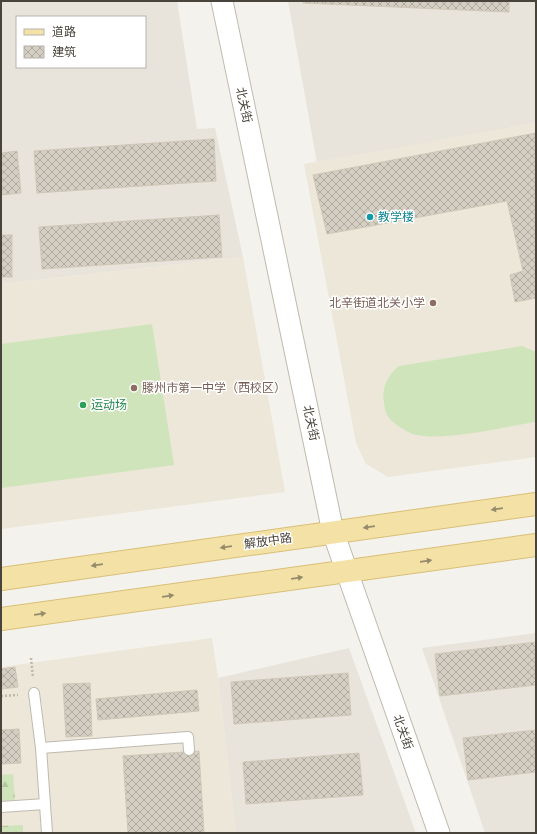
<svg xmlns="http://www.w3.org/2000/svg" width="537" height="834" font-family="'Archivo Narrow','Noto Sans SC',sans-serif">
	<style>
		.residential { fill: #e8e4db; fill-rule: evenodd }
		.education { fill: #ece7d8 }
		.forest { fill: url(#forest-firs) }
		.pitch { fill: #cfe4ba }
		.building { fill: url(#building-cross-hatch); stroke: #cfc7b7 }
		.lines { fill: none; stroke-linecap: round; stroke-linejoin: round }
		.lane-casing { stroke: #bfbab0; stroke-width: 12 }
		.street-casing { stroke: #bfbab0; stroke-width: 23 }
		.primary-casing { stroke: #d8bf77; stroke-width: 24 }
		.path { stroke: #bfb6a3; stroke-width: 2.5; stroke-dasharray: 2 2; stroke-linecap: butt }
		.lane { stroke: #fff; stroke-width: 10 }
		.street { stroke: #fff; stroke-width: 21 }
		.primary { stroke: #f4e1a6; stroke-width: 22 }
		.oneway { fill: #958b6b }
		.culture-dot { fill: #0f9aa8; stroke: #fff; stroke-width: 1.5 }
		.education-dot { fill: #8d6e63; stroke: #fff; stroke-width: 1.5 }
		.leisure-dot { fill: #2e9e5b; stroke: #fff; stroke-width: 1.5 }
		.labels { text-anchor: middle; dominant-baseline: central; stroke-width: 3; stroke-linejoin: round; paint-order: stroke }
		.street-label { font-size: 12px; fill: #48443b; stroke: #fff }
		.culture-label { font-size: 12px; fill: #0d838f; stroke: #fff; text-anchor: start }
		.education-label { font-size: 12px; fill: #785e54; stroke: #fff; text-anchor: end }
		.leisure-label { font-size: 12px; fill: #27864d; stroke: #fff; text-anchor: start }
	</style>
	<defs>
		<pattern id="forest-firs" width="22" height="20" patternUnits="userSpaceOnUse"><rect width="22" height="20" fill="#cfe4ba"/><path d="M5 1l3.5 6h-7zM16 11l3.5 6h-7z" fill="#b3c5a1"/></pattern>
		<pattern id="building-cross-hatch" width="8" height="8" patternUnits="userSpaceOnUse"><rect width="8" height="8" fill="#d5cfc3"/><path d="M0 0l8 8M0 8l8-8" fill="none" stroke="#afaaa0"/></pattern>
	</defs>
	<rect width="100%" height="100%" fill="#f4f2ec"/>
	<g class="residential">
		<path d="M1,1H177L197,129L215,128L243,257L1,284ZM17,17H145V67H17Z"/>
		<polygon points="288,1 536,1 536,123 317,163"/>
		<polygon points="536,633 536,833 485,833 422,648"/>
		<polygon points="349,648 416,833 236,833 218,678"/>
	</g>
	<g class="education">
		<polygon points="536,123 536,457 388,477 366,464 356,443 304,164"/>
		<polygon points="243,257 285,492 1,529 1,284"/>
		<polygon points="212,638 218,678 236,833 1,833 1,667"/>
	</g>
	<g class="forest">
		<polygon points="13,774 15,800 1,801 1,775"/>
		<polygon points="23,825 23,833 1,833 1,826"/>
	</g>
	<g class="pitch">
		<polygon points="152,324 174,465 1,488 1,344"/>
		<path d="M522,346L536,352L535,422C502,427 448,441 417,435C409,434 390,422 387,415C385,412 385,407 384,403C381,389 388,374 399,366Z"/>
	</g>
	<g class="building">
		<polygon points="304,1 509,1 509,12 303,3"/>
		<polygon points="536,133 536,298 515,302 510,275 523,271 507,201 327,234 313,175"/>
		<polygon points="214,139 216,181 37,193 34,151"/>
		<polygon points="17,151 21,193 1,195 1,153"/>
		<polygon points="219,215 222,257 42,269 39,227"/>
		<rect x="1" y="235" width="11" height="42"/>
		<polygon points="536,642 536,685 440,696 435,654"/>
		<polygon points="15,667 18,687 1,689 1,669"/>
		<polygon points="348,673 351,715 234,724 231,682"/>
		<polygon points="90,683 92,736 66,737 63,684"/>
		<polygon points="197,690 199,711 98,720 96,699"/>
		<polygon points="19,729 21,763 1,764 1,730"/>
		<polygon points="536,730 536,772 468,780 463,738"/>
		<polygon points="199,751 204,833 128,833 123,756"/>
		<polygon points="359,753 363,795 246,804 243,762"/>
	</g>
	<g class="lines">
		<g class="lane-casing">
			<g id="lane">
				<polyline points="34,693 41,748 47,833"/>
				<polyline points="41,748 188,737 189,750"/>
				<polyline points="1,807 45,804"/>
			</g>
		</g>
		<g class="street-casing">
			<polyline id="street" points="222,1 333,532 439,833"/>
		</g>
		<g class="primary-casing">
			<g id="primary">
				<polyline points="1,579 536,504"/>
				<polyline points="1,619 536,545"/>
			</g>
		</g>
		<g class="path">
			<polyline points="31,658 33,678"/>
			<polyline points="1,696 18,695"/>
		</g>
		<use href="#lane" class="lane"/>
		<use href="#street" class="street"/>
		<use href="#primary" class="primary"/>
	</g>
	<defs><path id="oneway-solid" d="M-6-.8H1V-3.2L6.5 0L1 3.2V.8H-6Z"/></defs>
	<g class="oneway">
		<use href="#oneway-solid" transform="translate(497 509) rotate(172)"/>
		<use href="#oneway-solid" transform="translate(369 527) rotate(172)"/>
		<use href="#oneway-solid" transform="translate(226 547) rotate(172)"/>
		<use href="#oneway-solid" transform="translate(426 561) rotate(-8)"/>
		<use href="#oneway-solid" transform="translate(97 565) rotate(172)"/>
		<use href="#oneway-solid" transform="translate(297 578) rotate(-8)"/>
		<use href="#oneway-solid" transform="translate(168 596) rotate(-8)"/>
		<use href="#oneway-solid" transform="translate(40 614) rotate(-8)"/>
	</g>
	<circle class="culture-dot" cx="370" cy="217" r="4"/>
	<g class="education-dot">
		<circle cx="433" cy="303" r="4"/>
		<circle cx="134" cy="388" r="4"/>
	</g>
	<circle class="leisure-dot" cx="83" cy="405" r="4"/>
	<g class="labels">
		<g class="street-label">
			<text transform="translate(244 105) rotate(78)">北关街</text>
			<text transform="translate(311 423) rotate(78)">北关街</text>
			<text transform="translate(268 541) rotate(-8)">解放中路</text>
			<text transform="translate(403 732) rotate(71)">北关街</text>
		</g>
		<g class="culture-label">
			<text x="378" y="217">教学楼</text>
		</g>
		<g class="education-label">
			<text x="425" y="303">北辛街道北关小学</text>
			<text x="142" y="388" text-anchor="start">滕州市第一中学（西校区）</text>
		</g>
		<g class="leisure-label">
			<text x="91" y="405">运动场</text>
		</g>
	</g>
	<rect width="537" height="834" fill="none" stroke="#48443b" stroke-width="4"/>
	<rect x="16" y="16" width="130" height="52" fill="#ffffff" stroke="#b6b4b1"/>
	<rect x="24" y="29" width="20" height="6" fill="#f4e1a6" stroke="#b6b4b1"/>
	<text x="52" y="36" font-size="12" fill="#48443b">道路</text>
	<rect x="24" y="46" width="20" height="12" fill="url(#building-cross-hatch)" stroke="#b6b4b1"/>
	<text x="52" y="56" font-size="12" fill="#48443b">建筑</text>
</svg>
